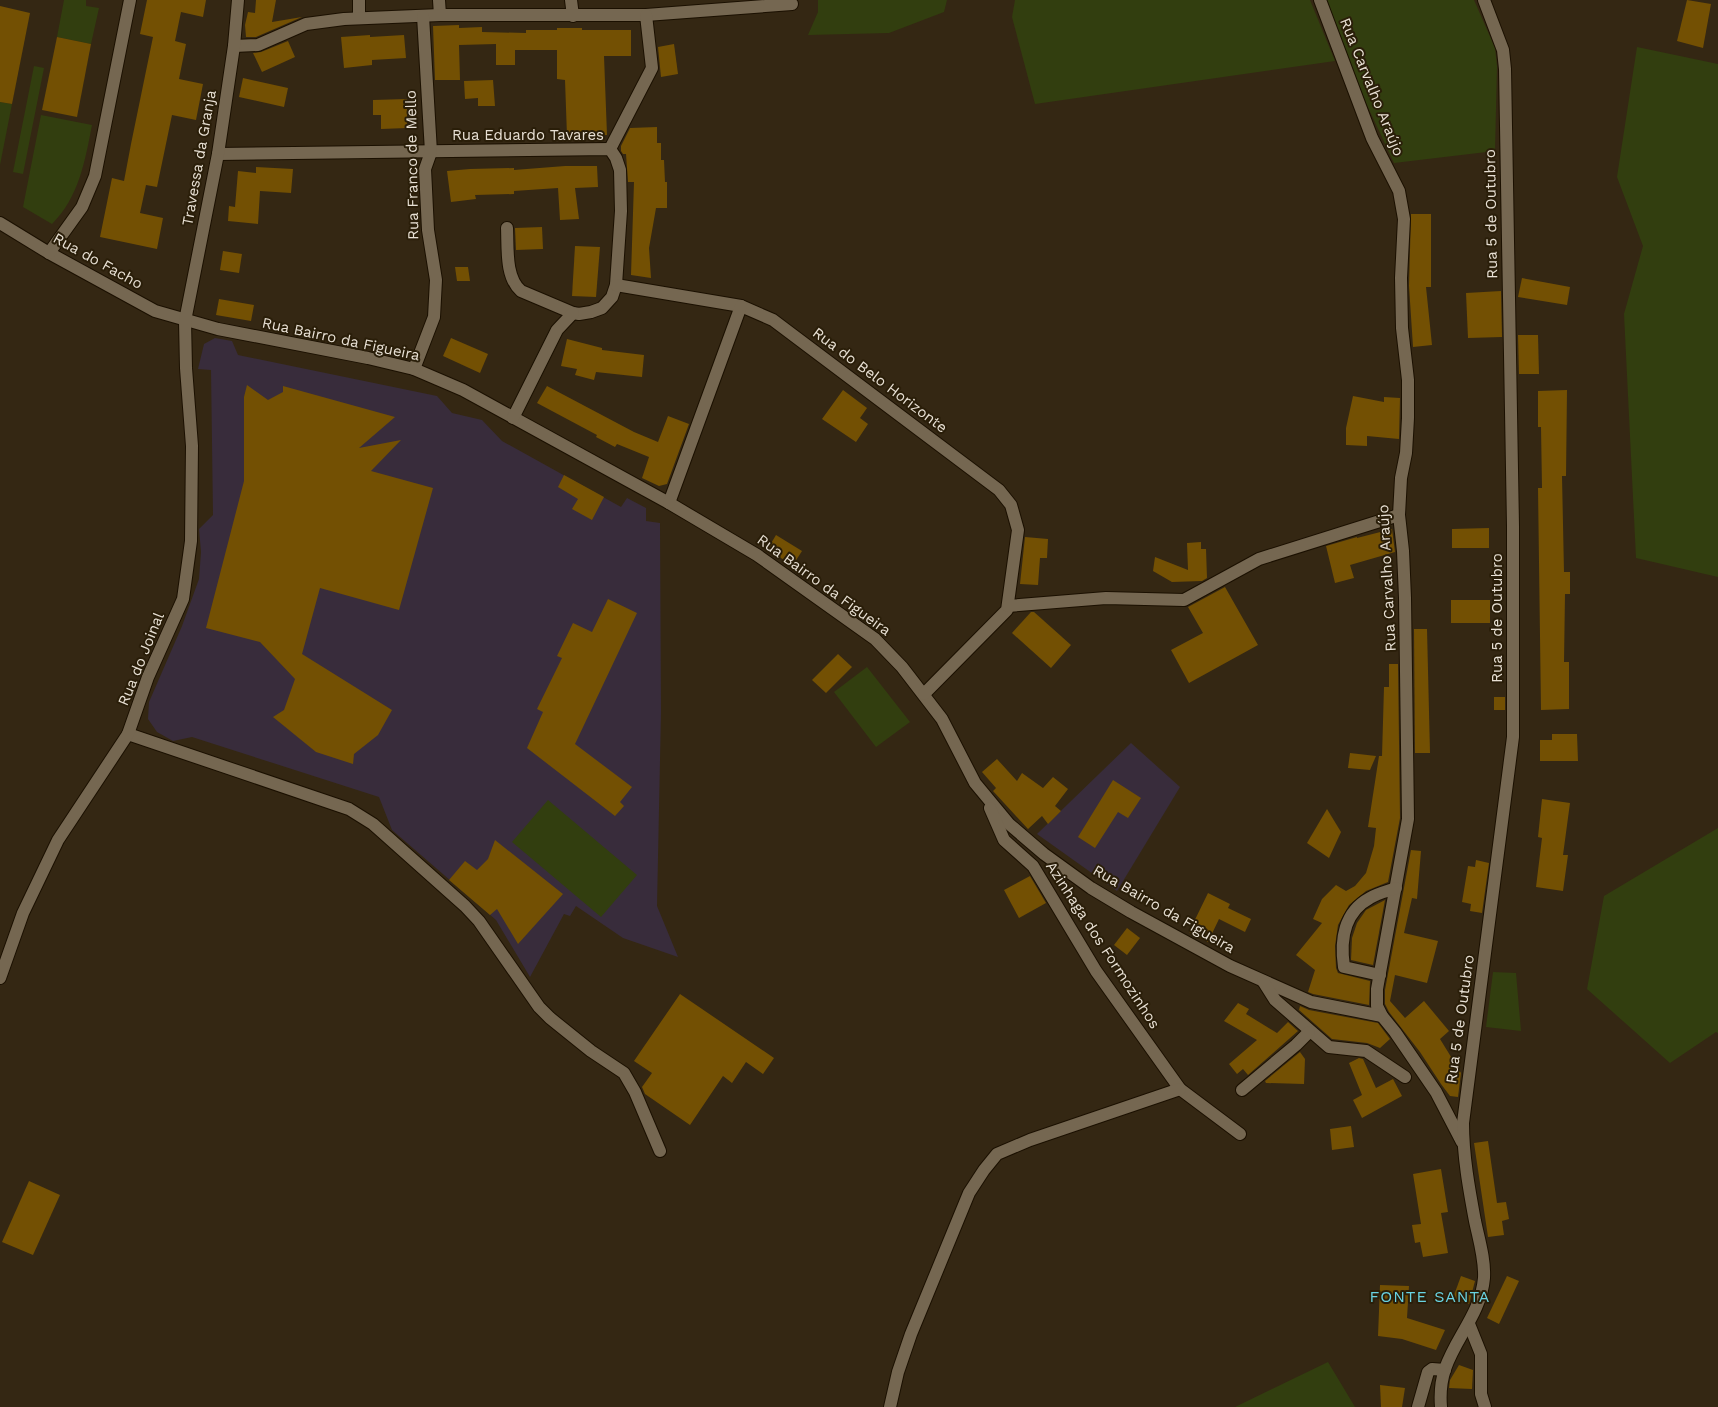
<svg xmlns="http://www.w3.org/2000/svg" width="1718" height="1407" font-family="'Work Sans',sans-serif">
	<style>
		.education { fill: #382c3b }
		.green { fill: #323e0f }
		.building { fill: #735003 }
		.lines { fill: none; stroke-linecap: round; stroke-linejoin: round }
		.street-casing { stroke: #1b1000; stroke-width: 14 }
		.street { stroke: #756751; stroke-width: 12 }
		.labels { text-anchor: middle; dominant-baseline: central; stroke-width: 4; stroke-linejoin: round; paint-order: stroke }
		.street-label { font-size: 15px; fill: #e8e0d4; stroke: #2a1e09 }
		.neighbourhood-label { font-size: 16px; letter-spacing: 1px; fill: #69d3e2; stroke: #2a1e09 }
	</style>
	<rect width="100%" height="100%" fill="#342713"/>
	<g class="education">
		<polygon points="215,338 232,341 238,355 437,396 452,413 482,420 502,441 621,507 627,498 646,508 646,521 660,523 661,712 657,906 678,957 623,938 576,906 570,916 564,914 530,977 496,920 392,830 379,797 192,737 173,741 157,732 148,719 149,702 182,626 199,579 201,552 199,529 213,515 211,370 198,369 204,344"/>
		<polygon points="1131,743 1180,787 1117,891 1037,834"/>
	</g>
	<g class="green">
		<polygon points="64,0 86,0 86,6 99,8 91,44 57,37"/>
		<polygon points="818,0 947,0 944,12 889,33 808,35 818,12"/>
		<polygon points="1015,0 1310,0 1335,61 1035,104 1012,17"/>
		<polygon points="1326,0 1474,0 1495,48 1497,66 1495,151 1394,163 1366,103"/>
		<polygon points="1637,47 1718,64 1718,577 1636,558 1624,314 1643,246 1617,177"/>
		<polygon points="34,66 44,68 23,174 13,172"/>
		<polygon points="0,102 12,104 0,165"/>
		<path d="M41,115L92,125C85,161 79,197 52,224L23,207Z"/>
		<polygon points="867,667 910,722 876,747 834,692"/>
		<polygon points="548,800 637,875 601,917 512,842"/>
		<polygon points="1718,828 1718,1033 1716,1032 1670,1063 1587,989 1604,896"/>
		<polygon points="1493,972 1516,973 1521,1031 1486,1027"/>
		<polygon points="1328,1362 1355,1407 1235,1407"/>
	</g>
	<g class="building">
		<polygon points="147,0 206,0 203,17 181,12 175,41 186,44 179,79 203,84 196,120 172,115 157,187 146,185 140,213 163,218 157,249 100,237 112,178 124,181 131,144 153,37 140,34"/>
		<polygon points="256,0 276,0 272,22 302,17 256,37 246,37 245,25 248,12 255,13"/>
		<polygon points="1687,0 1711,4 1703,48 1677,41"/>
		<polygon points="0,6 30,13 12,104 0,102"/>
		<polygon points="459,25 459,28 482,27 482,32 526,33 526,30 557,30 557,28 582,28 582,30 631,30 631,56 604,56 607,135 567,136 565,80 557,79 557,50 515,50 515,65 496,65 496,44 459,45 460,80 435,80 433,26"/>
		<polygon points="370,35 370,37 404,35 406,58 372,60 372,65 344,68 341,37"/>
		<polygon points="57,37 91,44 77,117 42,110"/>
		<polygon points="288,41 295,57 262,72 253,53 261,52"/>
		<polygon points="674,44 678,74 661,77 658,47"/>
		<polygon points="243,78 288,88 284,107 239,97"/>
		<polygon points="493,80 495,106 478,106 478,98 465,99 464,81"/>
		<polygon points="407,99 407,128 381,129 381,115 373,115 373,100"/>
		<polygon points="657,127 657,143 661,143 661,160 664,160 665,182 667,182 667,208 656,208 649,248 651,278 631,275 634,182 628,182 626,154 623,154 621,151 621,146 630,128"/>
		<polygon points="565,166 597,166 598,187 575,188 579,219 560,220 558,188 514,191 514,194 475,195 476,199 451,202 447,171 470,169 514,168 514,170"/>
		<polygon points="256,167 293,169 291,193 260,191 258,224 228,221 229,206 235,207 238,171 256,173"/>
		<polygon points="1411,214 1431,214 1431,287 1426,287 1432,345 1413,347 1409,286"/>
		<polygon points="542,227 543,249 516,250 515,228"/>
		<polygon points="575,246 600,247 596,297 572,296"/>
		<polygon points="223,251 242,254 239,273 220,270"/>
		<polygon points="455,267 468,267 470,281 457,281"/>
		<polygon points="1522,278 1570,287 1567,305 1518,297"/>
		<polygon points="1501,291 1502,337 1468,338 1466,293"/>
		<polygon points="219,299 254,305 251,321 216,315"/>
		<polygon points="1518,335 1538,335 1539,374 1519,374"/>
		<polygon points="451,338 488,354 480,373 443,356"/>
		<polygon points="567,339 602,348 602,350 644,355 642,377 596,372 594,380 575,375 577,369 561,366"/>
		<polygon points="247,385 268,400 283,392 283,386 395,417 359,448 401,440 371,471 433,488 399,610 320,588 302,654 392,710 378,735 354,754 353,764 316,752 273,717 284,710 295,679 260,642 206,628 244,481 244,397"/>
		<polygon points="547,386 634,432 658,442 668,416 689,424 667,484 659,486 642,478 649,457 617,444 615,447 596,437 597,435 537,403"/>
		<polygon points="843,390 867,408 860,418 868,424 856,442 822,419"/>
		<polygon points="1567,390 1566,476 1562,476 1564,572 1570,572 1570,594 1565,594 1564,662 1569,662 1569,709 1541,710 1538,488 1542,488 1541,427 1538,427 1538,391"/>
		<polygon points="1353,396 1384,402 1384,397 1400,398 1399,439 1367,436 1367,446 1346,445 1346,428"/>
		<polygon points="564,475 604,497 592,520 572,509 578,499 558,487"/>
		<polygon points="1489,528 1489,548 1452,548 1452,529"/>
		<polygon points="1392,529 1395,552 1350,565 1354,578 1335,583 1326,546 1357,537 1357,538"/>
		<polygon points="776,535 802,551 793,565 767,550"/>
		<polygon points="1025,537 1048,539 1047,558 1040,558 1038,585 1020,584"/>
		<polygon points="1201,542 1201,549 1206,549 1207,578 1202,581 1172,582 1153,571 1155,557 1188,570 1187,543"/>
		<polygon points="1225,587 1258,645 1189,683 1171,650 1203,633 1188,607"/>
		<polygon points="608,599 637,613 575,744 632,787 620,802 624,806 615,816 527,748 543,712 537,709 562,658 557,656 573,623 592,632"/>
		<rect x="1451" y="600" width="39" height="23"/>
		<polygon points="1031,612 1034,612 1071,645 1051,668 1012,633"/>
		<polygon points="1414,629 1427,629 1430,753 1415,753"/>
		<polygon points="838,654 852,667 826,693 812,680"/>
		<polygon points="1389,664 1398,664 1400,818 1388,882 1366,891 1349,905 1338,925 1335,946 1336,968 1338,973 1370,981 1369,1005 1313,994 1308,992 1315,970 1296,955 1322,923 1313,919 1322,899 1336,885 1346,891 1355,886 1366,873 1374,846 1376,828 1368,827 1379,756 1382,756 1384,687 1389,687"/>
		<rect x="1494" y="697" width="11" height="13"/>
		<polygon points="1552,734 1577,734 1578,761 1540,761 1540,740 1552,740"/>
		<polygon points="1350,753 1376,756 1370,770 1348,768"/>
		<polygon points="997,759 1017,781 1022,773 1043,788 1053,777 1068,789 1055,806 1061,811 1048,824 1042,816 1028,829 993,791 996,788 982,772"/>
		<polygon points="1113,780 1141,798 1128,818 1118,812 1095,848 1078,837"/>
		<polygon points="1542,799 1570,803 1563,855 1568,855 1563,891 1536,887 1542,838 1538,837"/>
		<polygon points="1327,809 1341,832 1329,858 1307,843"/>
		<polygon points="495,840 563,894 518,944 497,909 490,915 449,880 465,861 477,870 488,859"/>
		<polygon points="1411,850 1421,851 1417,899 1412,898 1404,933 1438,941 1427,983 1395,975 1390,1001 1405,1018 1424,1001 1449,1031 1440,1039 1461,1073 1458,1097 1450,1096 1441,1084 1420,1052 1389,1012 1385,1004 1385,990"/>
		<polygon points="1476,860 1489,863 1482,913 1470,911 1471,904 1462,902 1468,866 1475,867"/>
		<polygon points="1030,876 1046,903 1019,918 1004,890"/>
		<polygon points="1208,893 1230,904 1228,908 1251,919 1245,932 1219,919 1208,942 1189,932"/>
		<polygon points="1385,900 1373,965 1351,960 1352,938 1357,923 1366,910"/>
		<polygon points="1127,928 1140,938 1127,955 1114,945"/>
		<polygon points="680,994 774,1058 763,1074 746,1062 732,1083 723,1076 690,1125 645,1094 642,1087 652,1073 634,1061"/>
		<polygon points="1238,1003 1249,1009 1246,1014 1277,1033 1288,1022 1298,1031 1248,1075 1243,1069 1237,1074 1229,1064 1257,1040 1224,1021"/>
		<polygon points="1300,1006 1309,1010 1378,1023 1390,1039 1380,1048 1367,1043 1332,1039 1299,1010"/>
		<polygon points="1300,1052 1305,1059 1304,1084 1266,1083 1265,1081"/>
		<polygon points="1359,1058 1363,1059 1376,1088 1393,1079 1402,1096 1362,1118 1353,1100 1362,1095 1349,1063"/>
		<polygon points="1351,1126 1354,1147 1332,1150 1330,1129"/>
		<polygon points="1488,1141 1497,1203 1506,1202 1509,1219 1502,1221 1504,1235 1488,1237 1474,1143"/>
		<polygon points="1441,1169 1448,1212 1441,1213 1448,1253 1423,1257 1420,1242 1415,1243 1412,1225 1421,1224 1413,1174"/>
		<polygon points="29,1181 60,1195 33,1255 2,1242"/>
		<polygon points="1461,1276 1475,1281 1469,1304 1453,1298"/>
		<polygon points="1507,1276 1519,1281 1499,1324 1487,1318"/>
		<polygon points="1380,1285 1409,1286 1407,1318 1445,1330 1436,1350 1402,1339 1378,1336"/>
		<polygon points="1459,1365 1473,1370 1472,1389 1449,1388 1450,1380"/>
		<polygon points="1380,1385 1405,1388 1402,1407 1381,1407"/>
	</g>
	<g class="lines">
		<g class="street-casing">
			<g id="street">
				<polyline points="439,0 440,15"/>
				<polyline points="571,0 573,16"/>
				<polyline points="1320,0 1372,138 1399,191 1404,219 1401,278 1402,328 1408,380 1408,418 1406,453 1401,478 1399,515 1403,551 1405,598 1408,819 1377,989 1377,1006 1382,1016 1395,1032 1436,1092 1462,1142"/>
				<polyline points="359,18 359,0"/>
				<polyline points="234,46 258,45 306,24 344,19 440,15 646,15 792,4"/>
				<polyline points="610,149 652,68 646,15"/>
				<path d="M218,154L610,149L616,158L620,170L621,211L616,285L612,297L602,308L591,312L579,314L573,313L521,291C505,277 508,248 507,228"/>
				<polyline points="0,223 49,253 155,311 218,329 368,358 414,369 463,390 669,503 757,555 875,639 902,667 942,719 975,783 1009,824 1044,854 1091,888 1131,912 1230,966 1311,1002 1382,1016"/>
				<polyline points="49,253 82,207 95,176 130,0"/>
				<polyline points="616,285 741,306 773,320 999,490 1011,505 1018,530 1007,610 924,694"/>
				<polyline points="414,369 434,317 436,280 428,230 425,169 431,152 423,16"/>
				<polyline points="513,418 557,330 573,313"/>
				<polyline points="669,503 741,306"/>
				<polyline points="1008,606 1106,598 1184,600 1259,559 1399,515"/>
				<polyline points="128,734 349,809 373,824 465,906 479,921 539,1007 550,1018 591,1051 624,1073 635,1092 660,1151"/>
				<polyline points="990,808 1004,840 1033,866 1096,971 1180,1089 1240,1134"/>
				<path d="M1380,975L1344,967C1340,940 1344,912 1370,898C1378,893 1388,891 1396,888"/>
				<polyline points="0,978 23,913 58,840 128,734 148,677 183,599 191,541 192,446 186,368 185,321 218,154 234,46 238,0"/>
				<polyline points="1263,981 1275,1000 1329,1047 1366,1051 1405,1077"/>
				<polyline points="1242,1090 1296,1045 1309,1032"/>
				<polyline points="1469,1324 1481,1354 1481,1394 1485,1407"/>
				<polyline points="890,1407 898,1372 911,1334 969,1193 984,1170 997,1154 1030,1140 1180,1089"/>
				<polyline points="1418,1407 1428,1372 1432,1369 1445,1370"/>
				<path d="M1441,1407C1440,1395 1441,1381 1445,1369C1456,1337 1481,1313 1484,1278C1485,1259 1479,1240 1475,1221C1469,1189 1463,1156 1463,1123L1513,737V526L1505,69L1503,50L1484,0"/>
			</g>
		</g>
		<use href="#street" class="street"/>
	</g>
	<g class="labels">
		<g class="street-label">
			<text transform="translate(1372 87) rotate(68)">Rua Carvalho Araújo</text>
			<text x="528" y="135">Rua Eduardo Tavares</text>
			<text transform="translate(199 158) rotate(-80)">Travessa da Granja</text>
			<text transform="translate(412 165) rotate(-91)">Rua Franco de Mello</text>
			<text transform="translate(1491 214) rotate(-91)">Rua 5 de Outubro</text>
			<text transform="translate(98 261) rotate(29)">Rua do Facho</text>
			<text transform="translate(341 339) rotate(12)">Rua Bairro da Figueira</text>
			<text transform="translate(880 380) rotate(37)">Rua do Belo Horizonte</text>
			<text transform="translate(1387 578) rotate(-93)">Rua Carvalho Araújo</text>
			<text transform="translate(824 585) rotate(36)">Rua Bairro da Figueira</text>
			<text transform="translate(1497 618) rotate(-90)">Rua 5 de Outubro</text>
			<text transform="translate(141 659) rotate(-68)">Rua do Joinal</text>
			<text transform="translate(1164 909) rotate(30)">Rua Bairro da Figueira</text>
			<text transform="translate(1103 945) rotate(57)">Azinhaga dos Formozinhos</text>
			<text transform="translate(1460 1019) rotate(-82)">Rua 5 de Outubro</text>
		</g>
		<g class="neighbourhood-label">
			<text x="1430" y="1296">FONTE SANTA</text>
		</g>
	</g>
</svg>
